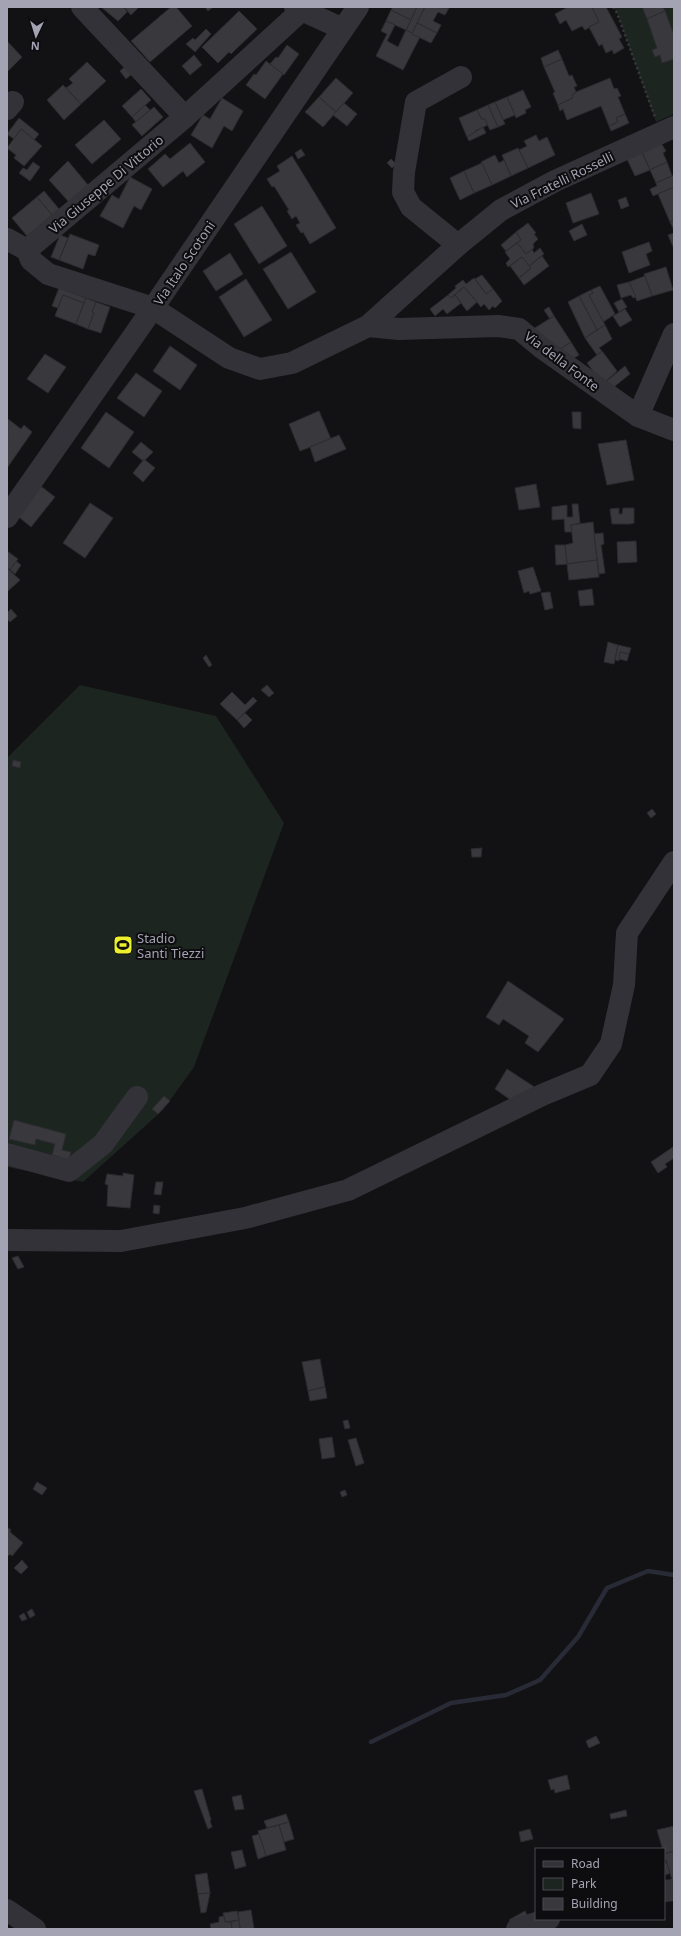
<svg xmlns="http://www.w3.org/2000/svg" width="681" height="1936" font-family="'Noto Sans',sans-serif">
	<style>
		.green { fill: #1d2521 }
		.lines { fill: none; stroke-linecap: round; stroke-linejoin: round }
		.stream { stroke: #282b36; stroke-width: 4.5 }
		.building { fill: #39383d; stroke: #2c2b2f }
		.path { stroke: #39383f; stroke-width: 2.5; stroke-dasharray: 2 3; stroke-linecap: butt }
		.minor { stroke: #333238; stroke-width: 22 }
		.labels { text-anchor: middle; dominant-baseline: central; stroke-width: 4; stroke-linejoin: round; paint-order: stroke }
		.street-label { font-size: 13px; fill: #a3a3b3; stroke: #0d0c0e }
		.poi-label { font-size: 13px; fill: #a3a3b3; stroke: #0d0c0e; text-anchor: start }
	</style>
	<rect width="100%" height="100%" fill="#121113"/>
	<g class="green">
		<polygon points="613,7 674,7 674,114 656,122 617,13"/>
		<polygon points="80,685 216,716 284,823 194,1067 163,1110 83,1182 7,1167 7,758"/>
	</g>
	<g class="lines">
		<polyline class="stream" points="371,1742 451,1703 506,1695 540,1680 578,1637 607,1588 648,1571 674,1575"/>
	</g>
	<g class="building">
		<polygon points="101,7 124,7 127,12 118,21"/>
		<polygon points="124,7 139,7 131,15"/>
		<polygon points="171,7 176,7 192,26 150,62 131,41"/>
		<polygon points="205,7 213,7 208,11"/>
		<polygon points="393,7 417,7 411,20 391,10"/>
		<polygon points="417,7 425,7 412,34 406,30"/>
		<polygon points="425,7 449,8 445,15 438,12 433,21 441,25 437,33 417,23"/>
		<polygon points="568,7 592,7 599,22 585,30 582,26 572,31 566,20 560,24 555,14"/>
		<polygon points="592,7 606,7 622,37 619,39 624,48 614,54 612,50 606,53 602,44 599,46 589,27 599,22"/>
		<polygon points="642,7 663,7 665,11 647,19"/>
		<polygon points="391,10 411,20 406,30 386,21"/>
		<polygon points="239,11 257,29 231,54 229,52 218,63 202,47"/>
		<polygon points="665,11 674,35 674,59 662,63 660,55 655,57 652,50 657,48 647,19"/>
		<polygon points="386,21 395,25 387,41 398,47 406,30 420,37 403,70 376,56 387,34 381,31"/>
		<polygon points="417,23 437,33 431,43 412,34"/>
		<polygon points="206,29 211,34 195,52 186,44 193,38 195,40"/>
		<polygon points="7,41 22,57 7,72"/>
		<polygon points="287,45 299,54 284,75 270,64 276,57 278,58"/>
		<polygon points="558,50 562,59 544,67 541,58"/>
		<polygon points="194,55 202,65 190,75 182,66"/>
		<polygon points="562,59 569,76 572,75 577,86 574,87 576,92 572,95 573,98 558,105 553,93 555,92 544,67"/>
		<polygon points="266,61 283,74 265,99 246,85 254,74 256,75"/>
		<polygon points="87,62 106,81 81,104 66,88 73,83 69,79"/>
		<polygon points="127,65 134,72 126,79 120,71"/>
		<polygon points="336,78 353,93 336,112 319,97"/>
		<polygon points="610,78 614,89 617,88 621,96 618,97 625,114 616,118 618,122 609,126 601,106 567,120 563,109 560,111 558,105 573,98 572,95 576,92"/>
		<polygon points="63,85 81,104 64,120 47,100"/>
		<polygon points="141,89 151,100 132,117 122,106"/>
		<polygon points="523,90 531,107 525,110 526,113 516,118 507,97"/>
		<polygon points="319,97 336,112 323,127 305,112"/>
		<polygon points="507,97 515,115 503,120 495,102"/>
		<polygon points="222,98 243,111 232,131 224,126 212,148 191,135 203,115 210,119"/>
		<polygon points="495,102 505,124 498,127 488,105"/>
		<polygon points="344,103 357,114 347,126 333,115"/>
		<polygon points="145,105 150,110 136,122 132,117"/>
		<polygon points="488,105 498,127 490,130 484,118 482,120 477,110"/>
		<polygon points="154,107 163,117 142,136 132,125"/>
		<polygon points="477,110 482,120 484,118 488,125 475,131 476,133 467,137 459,118"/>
		<polygon points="625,114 629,123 611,131 609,126 618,122 616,118"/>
		<polygon points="19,118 39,134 34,140 21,129 14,139 7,134"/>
		<polygon points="104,120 121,139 92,164 75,145"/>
		<polygon points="483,127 486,133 469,141 467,137"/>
		<polygon points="21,129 42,146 24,166 14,158 16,155 7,148"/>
		<polygon points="536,135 539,141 547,137 555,155 528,168 519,150 527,146 524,141"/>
		<polygon points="190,143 205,162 187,177 183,171 163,187 148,169 165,154 170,159"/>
		<polygon points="661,143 666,151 663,153 667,162 650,170 642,152"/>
		<polygon points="518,148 528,168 511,176 502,155"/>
		<polygon points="301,149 305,155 298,159 295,153"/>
		<polygon points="642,152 650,170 635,176 627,159"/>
		<polygon points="495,155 499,163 504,160 511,176 492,185 481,162"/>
		<polygon points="292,156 336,228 310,244 303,232 301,233 296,225 300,223 296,216 292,219 287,211 289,210 274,186 272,187 267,179 280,171 277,166"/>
		<polygon points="391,159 396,164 392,168 387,163"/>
		<polygon points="68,161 88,185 69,202 49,180"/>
		<polygon points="33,162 40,167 30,181 19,173 23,168 27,170"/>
		<polygon points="667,162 672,176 656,183 650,170"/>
		<polygon points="482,163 492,185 474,193 464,171"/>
		<polygon points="464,171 474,193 460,200 450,178"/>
		<polygon points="672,176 674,176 674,187 653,196 650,189 657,186 656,183"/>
		<polygon points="130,177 152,189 141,210 134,206 123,228 100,216 112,195 119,199"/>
		<polygon points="674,187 674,220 670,222 658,194"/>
		<polygon points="44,191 59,209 52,215 37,197"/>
		<polygon points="591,193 599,214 573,223 566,203"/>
		<polygon points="37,197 52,215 27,236 12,218"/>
		<polygon points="626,197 629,206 621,209 618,200"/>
		<polygon points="262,206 287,246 259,264 234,224"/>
		<polygon points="674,220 674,230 670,222"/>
		<polygon points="528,223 536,233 534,234 538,239 533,244 534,248 526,254 517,243 521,240 516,232"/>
		<polygon points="582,224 587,235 574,241 569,231"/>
		<polygon points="516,232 521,240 506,251 501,245"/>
		<polygon points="674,233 674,249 668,235"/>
		<polygon points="70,234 99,245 95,256 88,254 83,269 59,260"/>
		<polygon points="60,235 68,238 59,260 51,257"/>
		<polygon points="649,242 652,251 646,254 650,265 629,273 622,252"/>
		<polygon points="517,243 526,254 532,249 534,253 540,248 544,254 529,266 522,257 508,267 506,263 510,259 505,252"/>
		<polygon points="291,252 316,292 288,309 263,269"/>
		<polygon points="230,253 243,274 216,291 203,271"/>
		<polygon points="542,256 549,266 524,285 519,278 531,268 529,266"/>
		<polygon points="522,257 531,268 519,278 510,266"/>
		<polygon points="666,267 673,290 652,296 644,274"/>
		<polygon points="482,275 493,289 486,294 475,279"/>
		<polygon points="645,276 652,296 637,301 629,282"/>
		<polygon points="474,278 486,294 493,289 502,301 495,308 493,306 489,310 484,304 481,307 464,287 451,298 448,295 456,288 455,286 463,280 466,284"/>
		<polygon points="246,279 272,320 244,337 219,297"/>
		<polygon points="629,282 636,297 633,298 631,295 621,298 617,285"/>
		<polygon points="600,286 615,314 603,322 589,295 593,293 591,290"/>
		<polygon points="464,287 477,302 467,311 455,295"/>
		<polygon points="59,288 86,298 84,303 63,295 58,308 52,306"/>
		<polygon points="591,290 593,293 589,295 605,325 597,330 579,296"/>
		<polygon points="63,295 84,303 76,324 55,316"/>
		<polygon points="448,295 451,298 455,295 461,303 447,314 443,309 435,316 430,309"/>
		<polygon points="579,296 597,330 585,338 568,302"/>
		<polygon points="86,298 96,302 92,312 94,313 88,329 76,324"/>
		<polygon points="622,299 627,307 619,312 614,303"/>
		<polygon points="96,302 110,307 101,333 88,329 94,313 92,312"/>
		<polygon points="549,307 554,316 550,319 544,310"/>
		<polygon points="625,309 632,320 620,327 613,316"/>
		<polygon points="554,316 571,342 556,352 530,331"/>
		<polygon points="605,325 612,339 599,348 602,351 597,355 585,338"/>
		<polygon points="571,342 579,355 572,359 556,352"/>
		<polygon points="170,346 197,365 180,390 153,371"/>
		<polygon points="602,351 617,371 603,384 587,363"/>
		<polygon points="45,354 66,367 48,393 27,379"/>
		<polygon points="625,366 630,374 610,390 603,384"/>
		<polygon points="136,373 162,391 144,417 117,398"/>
		<polygon points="319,411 331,439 300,451 289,424"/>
		<polygon points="106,412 134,432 109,468 81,448"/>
		<polygon points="572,412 581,412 581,429 573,428"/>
		<polygon points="8,419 21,429 24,425 32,432 7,468"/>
		<polygon points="339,435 346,449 315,462 310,447"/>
		<polygon points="626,440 634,480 607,485 598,444"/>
		<polygon points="141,442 153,452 145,460 143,461 132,452"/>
		<polygon points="144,459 155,468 143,482 133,473"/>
		<polygon points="38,484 55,497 31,527 14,513"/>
		<polygon points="536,484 540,507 519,510 515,488"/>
		<polygon points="90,503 113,518 85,558 63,543"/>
		<polygon points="572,504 578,504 580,523 571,525 572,532 565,532 564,519 552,520 552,507 567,505 567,517 573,517"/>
		<polygon points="619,508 619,514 622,514 623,508 634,508 634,523 630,524 612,524 610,509"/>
		<polygon points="593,522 597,560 567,564 565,545 573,543 571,525"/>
		<polygon points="603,533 604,544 601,545 605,573 599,574 594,534"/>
		<polygon points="636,541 637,562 618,563 617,542"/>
		<polygon points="555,545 565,545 567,564 556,565"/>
		<polygon points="7,551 18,559 10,570 7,568"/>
		<polygon points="597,560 599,577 569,580 567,564"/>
		<polygon points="16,561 21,565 15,574 10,570"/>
		<polygon points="533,567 541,591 530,594 529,591 524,593 518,571"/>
		<polygon points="7,568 20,580 7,592"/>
		<polygon points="592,589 594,605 580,606 578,591"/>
		<polygon points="550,592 553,608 545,610 541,593"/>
		<polygon points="11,609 17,616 10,622 7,619 7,613"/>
		<polygon points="608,642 618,645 614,664 604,662"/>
		<polygon points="618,645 631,648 629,654 620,652 619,661 615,660"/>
		<polygon points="620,652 629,654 627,661 619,659"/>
		<polygon points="206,655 212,665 209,667 203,658"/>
		<polygon points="267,685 274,693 269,697 261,690"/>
		<polygon points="232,692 245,705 253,697 257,701 237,720 220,704"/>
		<polygon points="245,713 252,720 244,728 237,720"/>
		<polygon points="13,760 21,762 20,768 12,766"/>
		<polygon points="652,809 656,814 651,818 647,813"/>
		<polygon points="482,848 481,857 472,857 471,849"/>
		<polygon points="508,981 564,1019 538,1052 525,1043 529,1036 503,1019 499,1025 486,1017"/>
		<polygon points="507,1069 536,1088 512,1101 495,1089"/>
		<polygon points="164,1096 170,1101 158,1114 152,1109"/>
		<polygon points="14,1120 66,1134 62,1150 71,1152 69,1160 52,1155 55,1144 36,1139 35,1145 9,1139"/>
		<polygon points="673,1147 674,1158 665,1164 667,1167 658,1173 651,1162"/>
		<polygon points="123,1173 134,1175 130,1208 107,1206 108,1185 105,1184 107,1174 123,1176"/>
		<polygon points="156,1182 163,1182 161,1195 154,1194"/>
		<polygon points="154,1205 160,1206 159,1214 153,1213"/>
		<polygon points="18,1256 24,1267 18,1269 12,1258"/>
		<polygon points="320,1359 325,1387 308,1391 302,1362"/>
		<polygon points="325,1387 327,1398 310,1401 308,1391"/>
		<polygon points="348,1420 350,1428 345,1429 343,1421"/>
		<polygon points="332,1437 335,1457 322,1459 319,1439"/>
		<polygon points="356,1438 364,1463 356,1466 348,1440"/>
		<polygon points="37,1482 47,1488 42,1495 33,1489"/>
		<polygon points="345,1490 347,1495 342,1497 340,1492"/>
		<polygon points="7,1527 11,1530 10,1532 23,1543 12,1556 10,1554 7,1557"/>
		<polygon points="22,1560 28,1567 21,1574 14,1568"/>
		<polygon points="32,1609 35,1615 30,1618 27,1612"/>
		<polygon points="24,1613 27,1619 22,1621 19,1616"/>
		<polygon points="596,1736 600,1743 589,1748 586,1741"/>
		<polygon points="567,1775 570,1789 555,1793 554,1789 551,1790 548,1780"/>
		<polygon points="202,1789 211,1820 210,1821 212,1827 208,1829 194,1791"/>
		<polygon points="241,1795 244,1809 235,1810 232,1797"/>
		<polygon points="626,1810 627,1816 611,1819 610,1814"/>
		<polygon points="286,1814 289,1822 267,1828 264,1821"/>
		<polygon points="289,1822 294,1839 284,1842 279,1825"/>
		<polygon points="279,1825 286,1850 266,1856 258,1831"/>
		<polygon points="674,1826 674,1851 664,1854 657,1830"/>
		<polygon points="530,1829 533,1839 521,1842 519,1832"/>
		<polygon points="259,1834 266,1856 258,1859 252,1836"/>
		<polygon points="242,1850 246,1866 235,1869 231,1852"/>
		<polygon points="674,1851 674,1886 664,1854"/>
		<polygon points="664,1863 667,1863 670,1873 666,1875"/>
		<polygon points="207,1873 210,1893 198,1894 195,1875"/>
		<polygon points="210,1893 206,1912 201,1913 198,1894"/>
		<polygon points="251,1910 254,1929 240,1929 238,1912"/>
		<polygon points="237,1911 239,1920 225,1922 223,1913"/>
		<polygon points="525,1911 527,1915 512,1923 509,1920"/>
		<polygon points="224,1916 225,1922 231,1922 232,1929 211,1929 210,1924 219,1922 219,1917"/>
		<polygon points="239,1920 240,1929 232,1929 231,1922"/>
	</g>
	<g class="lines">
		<polyline class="path" points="613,7 617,13 655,117"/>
		<g class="minor">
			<polyline points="82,7 185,117"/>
			<polyline points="295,7 343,29"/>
			<polyline points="7,109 13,102"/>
			<polyline points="7,239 27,250 31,260 48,274 153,308 229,358 260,369 292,363 368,326 458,245 501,210 555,181 674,127"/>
			<polyline points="458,245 411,207 403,192 404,172 416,102 461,77"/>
			<polyline points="27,250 185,117 302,10"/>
			<polyline points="368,326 399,329 498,326 519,329 542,348 638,416 674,430"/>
			<polyline points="638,416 674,334"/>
			<polyline points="7,517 153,308 358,7"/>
			<polyline points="7,1154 69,1171 103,1144 137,1097"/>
			<polyline points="7,1240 121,1241 245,1218 348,1190 542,1095 590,1075 611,1044 624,985 627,933 674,862"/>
			<polyline points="664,1891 674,1890"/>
			<polyline points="7,1910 35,1929"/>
			<polyline points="517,1929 549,1919"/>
		</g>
	</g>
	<defs>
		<g id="stadium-square" transform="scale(1)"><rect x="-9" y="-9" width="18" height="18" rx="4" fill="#ecef2c" stroke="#0d0c0e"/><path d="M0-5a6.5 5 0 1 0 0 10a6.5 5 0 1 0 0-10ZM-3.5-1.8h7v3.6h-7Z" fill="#111"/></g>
	</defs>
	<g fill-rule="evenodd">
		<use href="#stadium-square" x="123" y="945"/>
	</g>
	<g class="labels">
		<g class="street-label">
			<text transform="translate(562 180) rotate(-26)">Via Fratelli Rosselli</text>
			<text transform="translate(106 184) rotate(-40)">Via Giuseppe Di Vittorio</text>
			<text transform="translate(184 263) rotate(-56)">Via Italo Scotoni</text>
			<text transform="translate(562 361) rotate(37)">Via della Fonte</text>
		</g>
		<g class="poi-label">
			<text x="137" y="938">Stadio<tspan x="137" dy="15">Santi Tiezzi</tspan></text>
		</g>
	</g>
	<rect width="681" height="1936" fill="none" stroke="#a3a3b3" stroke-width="16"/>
	<rect x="535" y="1848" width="130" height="72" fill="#0d0c0e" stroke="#494850"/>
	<rect x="543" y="1861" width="20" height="6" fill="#333238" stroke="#494850"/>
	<text x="571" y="1868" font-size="12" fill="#a3a3b3">Road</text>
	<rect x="543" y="1878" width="20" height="12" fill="#1d2521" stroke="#494850"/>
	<text x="571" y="1888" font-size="12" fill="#a3a3b3">Park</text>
	<rect x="543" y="1898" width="20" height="12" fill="#39383d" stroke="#494850"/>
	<text x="571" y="1908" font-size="12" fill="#a3a3b3">Building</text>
	<g transform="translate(36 36) rotate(184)" stroke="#0d0c0e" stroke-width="3" paint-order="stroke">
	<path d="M0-3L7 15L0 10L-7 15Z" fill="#a3a3b3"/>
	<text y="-6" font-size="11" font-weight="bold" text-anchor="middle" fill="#a3a3b3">N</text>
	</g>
</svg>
